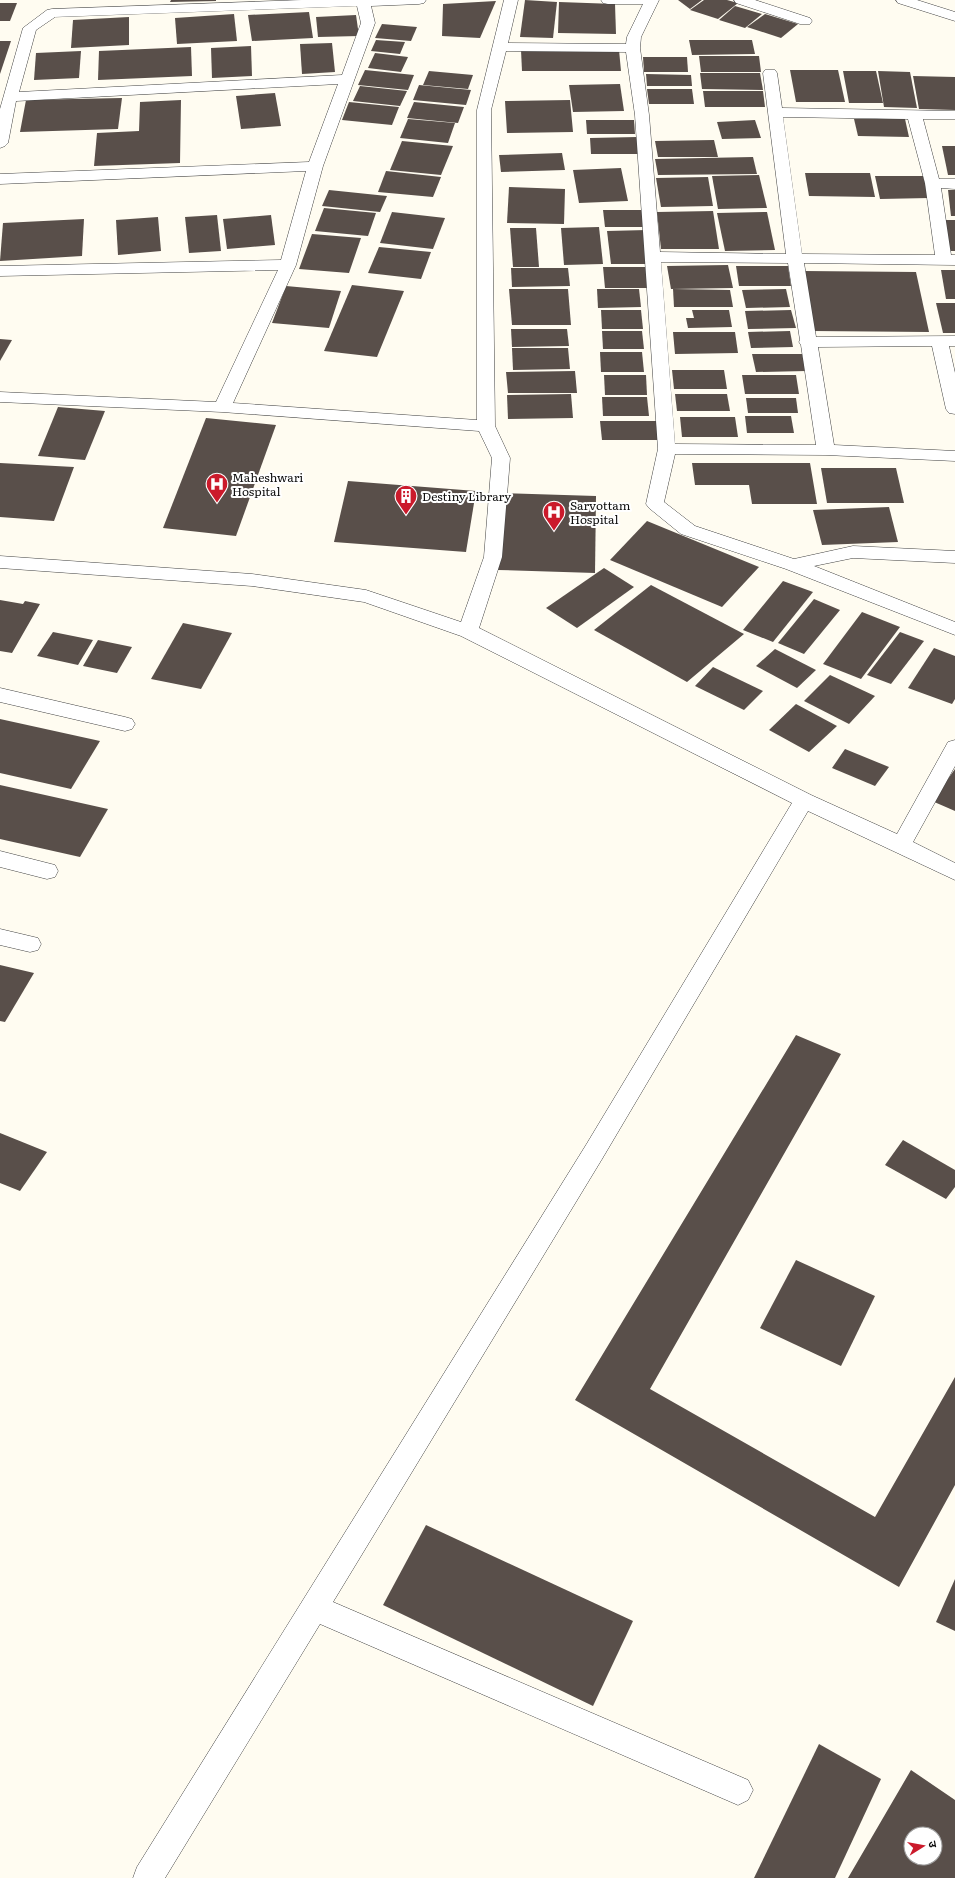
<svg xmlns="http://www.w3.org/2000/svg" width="955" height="1878" font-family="Literata,'Noto Sans Devanagari',serif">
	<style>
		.building { fill: #594f4a; fill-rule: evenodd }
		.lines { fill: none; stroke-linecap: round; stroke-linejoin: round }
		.minor-casing { stroke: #424242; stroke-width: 1 }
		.minor { fill: #fff; fill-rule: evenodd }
		.labels { text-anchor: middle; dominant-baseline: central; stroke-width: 4; stroke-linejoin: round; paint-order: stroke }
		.poi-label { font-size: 12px; fill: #0f0f0f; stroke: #fff; text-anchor: start }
	</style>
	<rect width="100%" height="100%" fill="#fffcf1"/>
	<g class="building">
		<polygon points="171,0 216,0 216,1 170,2"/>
		<polygon points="525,0 557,2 553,38 520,37"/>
		<polygon points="678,0 702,0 690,9"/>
		<polygon points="704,0 727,0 738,3 718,19 690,10"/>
		<polygon points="496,1 480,38 442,36 443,4"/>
		<polygon points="559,2 615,4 616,34 558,33"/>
		<polygon points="0,3 17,3 10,21 0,21"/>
		<polygon points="735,6 762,14 745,28 719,20"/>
		<polygon points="309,12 313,38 252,41 248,15"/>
		<polygon points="234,14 237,41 177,44 175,18"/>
		<polygon points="765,14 798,24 781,38 747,27"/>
		<polygon points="356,15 359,36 318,37 316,17"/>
		<polygon points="129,17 129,45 71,48 73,20"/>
		<polygon points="382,24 417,27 411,41 375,38"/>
		<polygon points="376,40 405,42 400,54 371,51"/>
		<polygon points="689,40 752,40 755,54 692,55"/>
		<polygon points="0,41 11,41 0,74"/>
		<polygon points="332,43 335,72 302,74 300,44"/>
		<polygon points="251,46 252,76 212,78 211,48"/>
		<polygon points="191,47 192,76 98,80 99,51"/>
		<polygon points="521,50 619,50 621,71 522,71"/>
		<polygon points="81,51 79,78 34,80 36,53"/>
		<polygon points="375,53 408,57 401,72 368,68"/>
		<polygon points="699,56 759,56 761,72 701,72"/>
		<polygon points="643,57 687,57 688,72 644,72"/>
		<polygon points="365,70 414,75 408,90 358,85"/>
		<polygon points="790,70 838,70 845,102 796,102"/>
		<polygon points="429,71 473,75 468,89 423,85"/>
		<polygon points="843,71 876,71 883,103 849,103"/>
		<polygon points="878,71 910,72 917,108 884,107"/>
		<polygon points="700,73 760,73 763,90 702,89"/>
		<polygon points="646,74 691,75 692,86 647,86"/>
		<polygon points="913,76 955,77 955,110 919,109"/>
		<polygon points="620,84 624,111 573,112 569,85"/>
		<polygon points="419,85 471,90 466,105 413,100"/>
		<polygon points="360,86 407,91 400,106 353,101"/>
		<polygon points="647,89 692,89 694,104 649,104"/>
		<polygon points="703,91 763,91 765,107 705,107"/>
		<polygon points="275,93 281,126 241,129 236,96"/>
		<polygon points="122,98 118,129 20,132 26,100"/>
		<polygon points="181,100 180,163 94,166 97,133 139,131 140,102"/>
		<polygon points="570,100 573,132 507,133 505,101"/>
		<polygon points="349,102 399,107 392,125 342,120"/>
		<polygon points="414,102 464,107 458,123 407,118"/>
		<polygon points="408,119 455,123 448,143 400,138"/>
		<polygon points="854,119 905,119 909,137 858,136"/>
		<polygon points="586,120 634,120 635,134 587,134"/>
		<polygon points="755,120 761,138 722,139 717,122"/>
		<polygon points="637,137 639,154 591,154 590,138"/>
		<polygon points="714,140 718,157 658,157 655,141"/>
		<polygon points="402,141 453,146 441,175 390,170"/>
		<polygon points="942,146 955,146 955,175 948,175"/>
		<polygon points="562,153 565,170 501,172 499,155"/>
		<polygon points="753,157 757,174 658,175 655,159"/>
		<polygon points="621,168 628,201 579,203 573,170"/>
		<polygon points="386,171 441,177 433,197 378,192"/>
		<polygon points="805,173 870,173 875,197 809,196"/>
		<polygon points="759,175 767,208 718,209 712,176"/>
		<polygon points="875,176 923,176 929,198 880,199"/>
		<polygon points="708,177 713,206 661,207 656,178"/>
		<polygon points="509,187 565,189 564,224 507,223"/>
		<polygon points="329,190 387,196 380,212 322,206"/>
		<polygon points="948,190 955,190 955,216 951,216"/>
		<polygon points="324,208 376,213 368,236 315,231"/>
		<polygon points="603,210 647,210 649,227 605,227"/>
		<polygon points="713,211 719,249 661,249 657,212"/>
		<polygon points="392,212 445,218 433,249 380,243"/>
		<polygon points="767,212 775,250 725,251 717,213"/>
		<polygon points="217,215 221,251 189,253 185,217"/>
		<polygon points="271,215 275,245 227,249 223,219"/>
		<polygon points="158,217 161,251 118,255 116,220"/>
		<polygon points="84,219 82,256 0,261 3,223"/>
		<polygon points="942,220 955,220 955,251 948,251"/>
		<polygon points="599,227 603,264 564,265 561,228"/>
		<polygon points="510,228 536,228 539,267 513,267"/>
		<polygon points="647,230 652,264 611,264 607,231"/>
		<polygon points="312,234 361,238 349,273 299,269"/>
		<polygon points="379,247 431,252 421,279 368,273"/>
		<polygon points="728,265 733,288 671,289 667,266"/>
		<polygon points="736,266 788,266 791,286 739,286"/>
		<polygon points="603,267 649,267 651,288 605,288"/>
		<polygon points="511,268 568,268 570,286 512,287"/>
		<polygon points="941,270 955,270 955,299 946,299"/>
		<polygon points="804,271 916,272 929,332 813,331"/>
		<polygon points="352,285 404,291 377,357 324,351"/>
		<polygon points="286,286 341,291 329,328 272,323"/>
		<polygon points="509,289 568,289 571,325 512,325"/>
		<polygon points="597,289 639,289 641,307 598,308"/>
		<polygon points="673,289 730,290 733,307 674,307"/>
		<polygon points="786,289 790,307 746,308 742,290"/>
		<polygon points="936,303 955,303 955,333 943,333"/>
		<polygon points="601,310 641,310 643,329 602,329"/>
		<polygon points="692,310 729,310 732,327 688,328 686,318 694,318"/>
		<polygon points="791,310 796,328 748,329 745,311"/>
		<polygon points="511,329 567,329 569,346 512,347"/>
		<polygon points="602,331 642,331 644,349 603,349"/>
		<polygon points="790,331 793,347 751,348 748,332"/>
		<polygon points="673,332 735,332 738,353 675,354"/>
		<polygon points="0,339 12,340 0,361"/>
		<polygon points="512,348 568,348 570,369 513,370"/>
		<polygon points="600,352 642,352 644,372 601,372"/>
		<polygon points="752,354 802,354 806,371 756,372"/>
		<polygon points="672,370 724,370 727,389 674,389"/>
		<polygon points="575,371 577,393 508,393 506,372"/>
		<polygon points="604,375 646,375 647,395 605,395"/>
		<polygon points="742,375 796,375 799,394 745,394"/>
		<polygon points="571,394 573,418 508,419 507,395"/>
		<polygon points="675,394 727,394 730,411 677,411"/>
		<polygon points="602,397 647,397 649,416 603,416"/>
		<polygon points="746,398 796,398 798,413 748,413"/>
		<polygon points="58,407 105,411 85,460 38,456"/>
		<polygon points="745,416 791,416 794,433 747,433"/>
		<polygon points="680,417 735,417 738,437 682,437"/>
		<polygon points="206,418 276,425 236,536 163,528"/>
		<polygon points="600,421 656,421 658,440 602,440"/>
		<polygon points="0,463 74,467 54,521 0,517"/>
		<polygon points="692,463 810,463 817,504 752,504 749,485 695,485"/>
		<polygon points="821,468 896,468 904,503 827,503"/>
		<polygon points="348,481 476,491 466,552 334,542"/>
		<polygon points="503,493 596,496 595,573 498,570"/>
		<polygon points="889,507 898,542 822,545 813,510"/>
		<polygon points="647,521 759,567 722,607 610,560"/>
		<polygon points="604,568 634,587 577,628 546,608"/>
		<polygon points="783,581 813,592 773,642 743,630"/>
		<polygon points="651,585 744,634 687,682 594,630"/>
		<polygon points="814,599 840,610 804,654 778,643"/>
		<polygon points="0,600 23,604 25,601 40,604 12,653 0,651"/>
		<polygon points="862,612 900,627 861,679 823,664"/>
		<polygon points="183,623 232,633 201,689 151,679"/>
		<polygon points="53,632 93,640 78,665 37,656"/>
		<polygon points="900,632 924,641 891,684 867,675"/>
		<polygon points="98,640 132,647 117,673 83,666"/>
		<polygon points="934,648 955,656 955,699 952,704 908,688"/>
		<polygon points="775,649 816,670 797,688 756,666"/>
		<polygon points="713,667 763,691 744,710 695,686"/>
		<polygon points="830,675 875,696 849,724 804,701"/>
		<polygon points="796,704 837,726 809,752 769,730"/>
		<polygon points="0,719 100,741 71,789 0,773"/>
		<polygon points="845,749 889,767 875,786 832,768"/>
		<polygon points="955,769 955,811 932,801"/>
		<polygon points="0,785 108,809 80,857 0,839"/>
		<polygon points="0,965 34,973 5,1022 0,1021"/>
		<polygon points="796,1035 841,1054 650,1389 875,1517 955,1377 955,1485 899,1587 575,1400"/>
		<polygon points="0,1133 47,1152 20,1191 0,1183"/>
		<polygon points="903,1140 955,1170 955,1187 946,1199 885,1165"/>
		<polygon points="796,1260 875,1296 841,1366 760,1328"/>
		<polygon points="426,1525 633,1621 593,1706 383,1605"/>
		<polygon points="955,1579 955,1631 936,1622"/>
		<polygon points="819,1744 881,1779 835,1878 754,1878"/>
		<path d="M911,1770L955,1800V1878H848ZM911,1834H935V1858H911Z"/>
	</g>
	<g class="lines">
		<g class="minor-casing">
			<g id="minor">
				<path d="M302,0H426L424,3L419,4L371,6L375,23L323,166L296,265L233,403L477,420V110L504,0H518L508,43L626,44L627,37L643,4H608L603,3L601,0H659L641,37L640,48L649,115L660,252L786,254L763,73L765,70H775L777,73L782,108L955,111V119H923L939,179H955V189L941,188L951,255H955V265L804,263L816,337L955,336V346H949L955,373V414L949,413L946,409L932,346L818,347L834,445L955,451V461L826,455L675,454L664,502L695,526L794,559L853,546L955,551V563L853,558L814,566L955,622V635L786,569L681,534L649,508L646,504L658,449L635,115L626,52L506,51L491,110L495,426L510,458L502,557L479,628L811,795L897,834L948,742L955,740V766L913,842L955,863V880L808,811L602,1159L333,1602L748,1780L753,1790L748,1800L738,1805L320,1624L165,1878H133L137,1867L586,1145L792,803L461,636L364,602L252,586L0,568V556L252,574L366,590L461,622L484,557L492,458L479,431L222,412L0,402V392L216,402L278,270L0,276V266L281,260L306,171L0,184V174L309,162L338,84L16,101L8,143L5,146L0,148V109L23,28L47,10L52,9ZM357,6L361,23L342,75L19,92L36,30L55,17ZM783,117L908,119L925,183L935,255L802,254ZM661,262L788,263L800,340L799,342L801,345L816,445L675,444Z"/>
				<polygon points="734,0 755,0 810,18 812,21 810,24 800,24 736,3"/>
				<polygon points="896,0 917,0 955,12 955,21 898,3"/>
				<polygon points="0,688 125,717 132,719 135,724 132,729 125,731 0,702"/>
				<polygon points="0,851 55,865 58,871 55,877 47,879 0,867"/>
				<polygon points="0,929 38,938 41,944 38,950 30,952 0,945"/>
			</g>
		</g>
		<use href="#minor" class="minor"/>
	</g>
	<defs>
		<g id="hospital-pin" transform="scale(1.15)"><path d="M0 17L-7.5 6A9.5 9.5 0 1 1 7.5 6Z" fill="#cb1a2b" stroke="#fff"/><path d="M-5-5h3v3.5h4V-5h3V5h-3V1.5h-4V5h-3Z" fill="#fff"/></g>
		<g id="building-pin" transform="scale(1.15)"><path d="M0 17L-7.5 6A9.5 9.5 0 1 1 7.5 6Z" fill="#cb1a2b" stroke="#fff"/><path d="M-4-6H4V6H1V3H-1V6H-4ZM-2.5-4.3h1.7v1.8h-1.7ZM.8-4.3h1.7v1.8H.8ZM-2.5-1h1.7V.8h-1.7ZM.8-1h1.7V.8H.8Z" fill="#fff"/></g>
	</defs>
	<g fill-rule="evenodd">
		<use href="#hospital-pin" x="217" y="484"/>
		<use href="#building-pin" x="406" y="496"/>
		<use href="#hospital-pin" x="554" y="512"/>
	</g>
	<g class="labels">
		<g class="poi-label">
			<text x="232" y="477">Maheshwari<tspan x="232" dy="14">Hospital</tspan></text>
			<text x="422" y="496">Destiny Library</text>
			<text x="570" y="505">Sarvottam<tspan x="570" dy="14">Hospital</tspan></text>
		</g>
	</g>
	<g transform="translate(923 1846) rotate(79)"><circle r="19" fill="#ffffff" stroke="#9f9f9f"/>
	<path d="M0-3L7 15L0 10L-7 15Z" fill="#cb1a2b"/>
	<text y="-6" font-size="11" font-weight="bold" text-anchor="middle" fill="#0f0f0f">उ</text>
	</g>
</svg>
